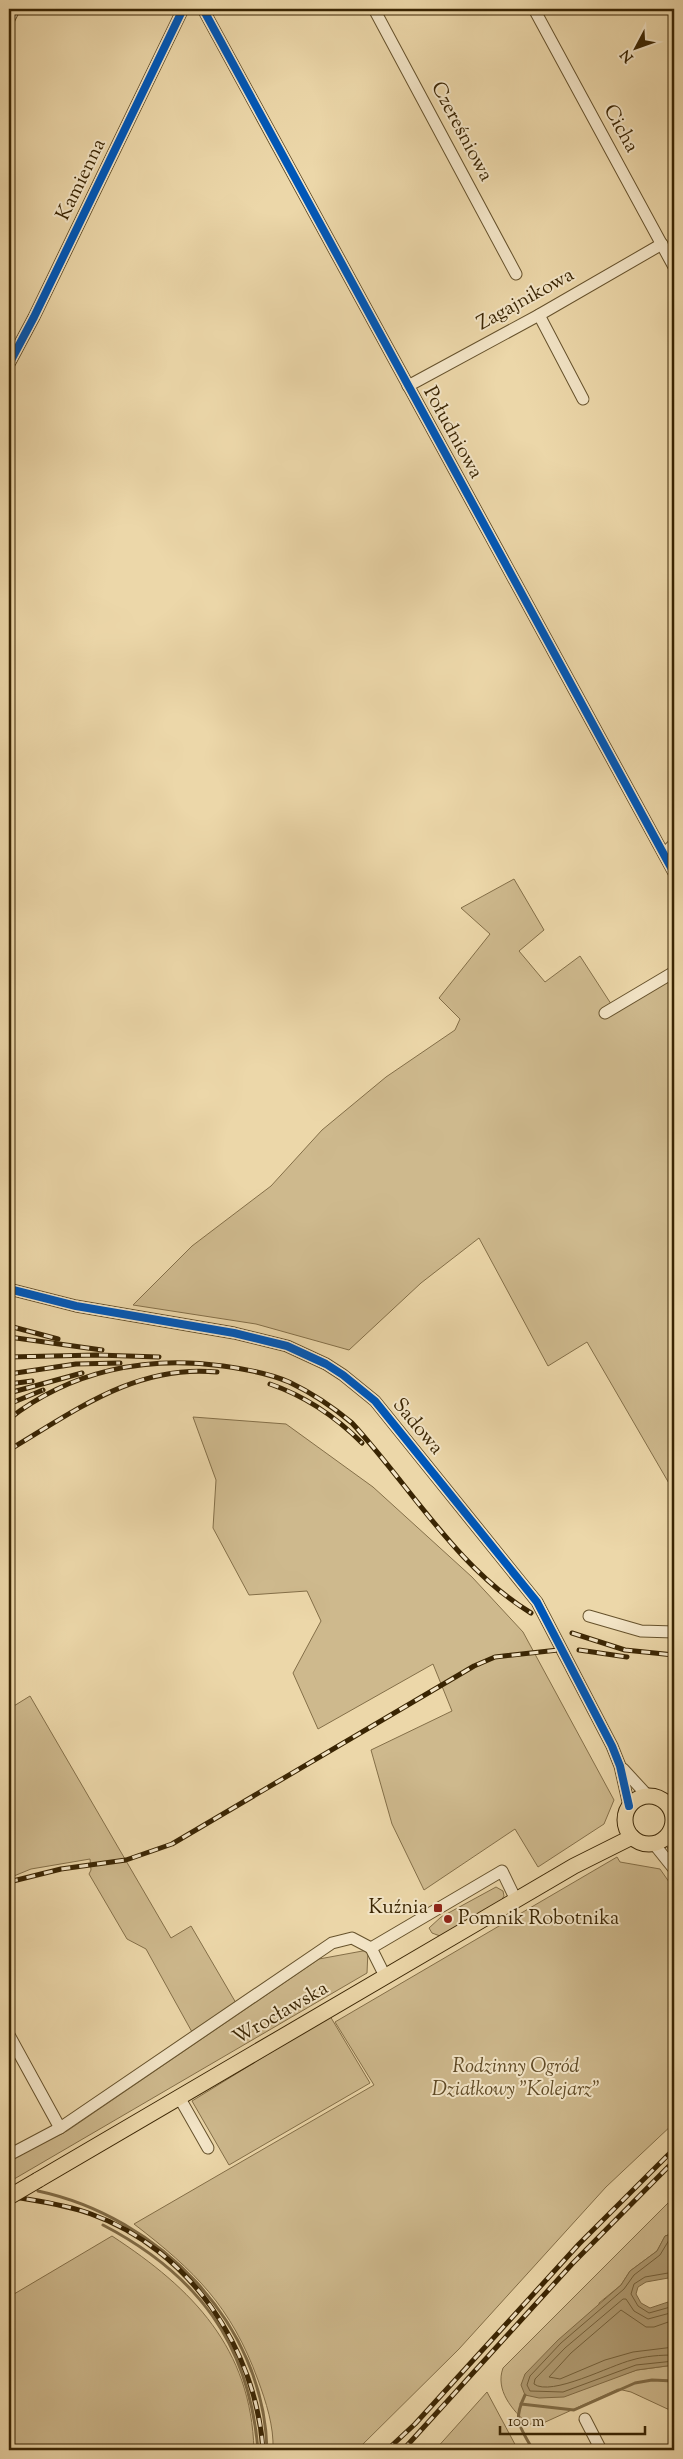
<svg xmlns="http://www.w3.org/2000/svg" width="683" height="2459" font-family="'Sorts Mill Goudy',serif">
	<style>
		.green { fill: #ceb98d; stroke: #846f48 }
		.water { fill: #af9a71; stroke: #806b45 }
		.lines { fill: none; stroke-linecap: round; stroke-linejoin: round }
		.shore { stroke: #74603a; stroke-width: 1 }
		.stream { stroke: #806b45; stroke-width: 3 }
		.minor-casing { stroke: #66522c; stroke-width: 13 }
		.major-casing { stroke: #3a2503; stroke-width: 17 }
		.minor { stroke: #f3e5c7; stroke-width: 11 }
		.major { stroke: #ecd7a9; stroke-width: 15 }
		.rail-casing { stroke: #3a2503; stroke-width: 5 }
		.rail { stroke: #f3e5c7; stroke-width: 3; stroke-dasharray: 9; stroke-linecap: butt }
		.major-bridge-casing { stroke: #3a2503; stroke-width: 17; stroke-linecap: butt }
		.major-bridge { stroke: #ecd7a9; stroke-width: 15 }
		.cycleway-casing { stroke: #f3e5c7; stroke-width: 11 }
		.cycleway { stroke: #0057b8; stroke-width: 8 }
		.poi-dot { fill: #8f2418; stroke: #f3e5c7; stroke-width: 2 }
		.labels { text-anchor: middle; dominant-baseline: central; stroke-width: 4; stroke-linejoin: round; paint-order: stroke }
		.street-label { font-size: 20px; fill: #3a2503; stroke: #f3e5c7 }
		.poi-label { font-size: 20px; fill: #3a2503; stroke: #f3e5c7; text-anchor: end }
		.park-label { font-size: 20px; font-style: italic; fill: #5f4a26; stroke: #f3e5c7 }
	</style>
	<rect width="100%" height="100%" fill="#ecd7a9"/>
	<filter id="stains"><feTurbulence type="fractalNoise" baseFrequency=".004" numOctaves="4"/><feColorMatrix values="0 0 0 0 .2 0 0 0 0 .09 0 0 0 0 .02 0 0 0 .5 -.17"/></filter>
	<radialGradient id="worn" r=".72"><stop offset=".6" stop-color="#630" stop-opacity="0"/><stop offset="1" stop-color="#630" stop-opacity=".3"/></radialGradient>
	<g class="green">
		<polygon points="514,879 544,930 519,951 545,982 580,956 615,1010 674,978 674,1484 670,1485 587,1342 548,1366 479,1238 421,1283 349,1350 256,1324 133,1305 192,1246 271,1186 322,1130 386,1077 455,1030 460,1019 439,998 490,934 461,908"/>
		<polygon points="193,1417 286,1424 373,1487 472,1577 523,1632 614,1800 604,1824 538,1867 515,1829 424,1890 392,1824 371,1750 452,1711 433,1664 318,1729 293,1673 321,1621 307,1591 249,1595 213,1528 216,1480"/>
		<polygon points="30,1696 171,1938 191,1926 236,2003 192,2032 146,1949 127,1939 89,1874 91,1870 90,1859 31,1869 9,1878 9,1709"/>
		<path d="M617,1857L620,1862L660,1869L674,1889V2123L606,2187L459,2349L357,2450H273C274,2426 266,2402 258,2380C231,2306 195,2271 134,2224L374,2085L335,2022Z"/>
		<polygon points="496,1887 503,1891 504,1896 501,1901 440,1936 432,1933 429,1928 441,1917"/>
		<polygon points="368,1950 367,1973 9,2182 9,2160 67,2131 319,1959"/>
		<polygon points="330,2016 370,2083 229,2165 192,2101"/>
		<path d="M674,2197V2233L665,2236L657,2251L630,2271L621,2285L599,2303L612,2378L637,2370L674,2365V2412L631,2392L618,2389L541,2424H528C512,2410 495,2390 503,2368Z"/>
		<path d="M112,2236C193,2289 251,2348 254,2450H9V2297Z"/>
		<polygon points="487,2392 518,2450 435,2450"/>
	</g>
	<polygon class="water" points="674,2233 674,2277 646,2282 638,2287 636,2294 641,2303 650,2308 674,2300 674,2365 637,2370 564,2397 539,2398 525,2395 521,2385 525,2374 558,2340 621,2285 630,2271 657,2251 665,2236"/>
	<g class="lines">
		<g class="shore">
			<polyline points="674,2238 669,2240 660,2255 634,2275 624,2289 561,2343 530,2376 527,2385 530,2391 563,2392 636,2365 674,2361"/>
			<polyline points="674,2272 645,2277 634,2284 631,2294 638,2306 649,2313 674,2306"/>
			<path d="M674,2312L648,2319L634,2311L626,2299H623L565,2348L535,2379L534,2384C551,2397 611,2365 632,2360C645,2356 661,2355 674,2355"/>
			<polyline points="674,2320 654,2327 646,2327 621,2310 571,2353 549,2377 560,2379 605,2360 633,2352 674,2347"/>
		</g>
		<g class="stream">
			<path d="M38,2191C159,2217 264,2323 267,2450"/>
			<path d="M103,2225C197,2274 249,2343 258,2450"/>
			<path d="M525,2395C512,2422 520,2426 533,2450"/>
			<polyline points="521,2404 574,2410 635,2383 652,2380 674,2381"/>
		</g>
		<g class="minor-casing">
			<g id="minor">
				<polyline points="203,9 674,873"/>
				<polyline points="374,9 516,274"/>
				<polyline points="534,9 674,267"/>
				<polyline points="9,19 14,9"/>
				<polyline points="539,315 583,399"/>
				<polyline points="9,364 34,317 183,9"/>
				<polyline points="408,386 539,315 662,244"/>
				<polyline points="664,854 674,844"/>
				<polyline points="605,1013 674,972"/>
				<polyline points="9,1289 76,1306 234,1333 287,1346 326,1364 343,1375 375,1401 537,1602 612,1746 620,1766 629,1806"/>
				<polyline points="589,1616 641,1631 674,1632"/>
				<polyline points="623,1769 647,1795"/>
				<polyline points="670,1833 674,1849"/>
				<polyline points="654,1844 674,1869"/>
				<polyline points="385,1976 371,1948 502,1871 516,1900"/>
				<polyline points="9,2035 60,2128"/>
				<polyline points="179,2097 208,2148"/>
				<polyline points="9,2155 60,2128 332,1943 352,1938 371,1948"/>
				<polyline points="585,2419 601,2450"/>
			</g>
		</g>
		<g class="major-casing">
			<g id="major">
				<circle cx="649" cy="1820" r="24"/>
				<polyline points="38,2180 516,1900 574,1866 632,1837"/>
			</g>
		</g>
		<use href="#minor" class="minor"/>
		<use href="#major" class="major"/>
		<g class="rail-casing">
			<g id="rail">
				<polyline points="9,1326 58,1339"/>
				<polyline points="9,1337 102,1350"/>
				<polyline points="9,1357 97,1355 159,1357"/>
				<polyline points="9,1374 76,1364 120,1363"/>
				<polyline points="9,1384 32,1381"/>
				<path d="M270,1384C305,1396 336,1417 362,1443"/>
				<polyline points="9,1393 82,1373"/>
				<polyline points="9,1404 43,1390"/>
				<path d="M9,1419C70,1371 146,1355 223,1366C245,1369 268,1373 289,1382C312,1393 333,1407 352,1423C411,1487 456,1567 531,1613"/>
				<path d="M9,1450C75,1411 136,1364 217,1372"/>
				<polyline points="572,1633 625,1650 674,1655"/>
				<polyline points="579,1650 627,1657"/>
				<polyline points="9,1882 61,1869 126,1860 172,1844 474,1666 495,1657 558,1650"/>
				<path d="M9,2196C36,2201 64,2204 91,2214C189,2249 256,2348 263,2450"/>
				<polyline points="387,2450 415,2424 579,2244 674,2149"/>
				<polyline points="403,2450 573,2263 674,2161"/>
			</g>
		</g>
		<use href="#rail" class="rail"/>
		<g class="major-bridge-casing">
			<polyline id="major-bridge" points="9,2197 38,2180"/>
		</g>
		<use href="#major-bridge" class="major-bridge"/>
		<g class="cycleway-casing">
			<g id="cycleway">
				<polyline points="203,9 674,873"/>
				<polyline points="9,364 34,317 183,9"/>
				<polyline points="9,1289 76,1306 234,1333 287,1346 326,1364 343,1375 375,1401 537,1602 612,1746 620,1766 629,1806"/>
			</g>
		</g>
		<use href="#cycleway" class="cycleway"/>
	</g>
	<g class="poi-dot">
		<rect x="433" y="1903" width="10" height="10" rx="2.5"/>
		<circle cx="448" cy="1919" r="5"/>
	</g>
	<g class="labels">
		<g class="street-label">
			<text transform="translate(620 129) rotate(61)">Cicha</text>
			<text transform="translate(461 132) rotate(62)">Czereśniowa</text>
			<text transform="translate(82 180) rotate(-64)">Kamienna</text>
			<text transform="translate(526 300) rotate(-29)">Zagajnikowa</text>
			<text transform="translate(452 433) rotate(61)">Południowa</text>
			<text transform="translate(417 1427) rotate(50)">Sadowa</text>
			<text transform="translate(281 2014) rotate(-30)">Wrocławska</text>
		</g>
		<g class="poi-label">
			<text x="428" y="1908">Kuźnia</text>
			<text x="458" y="1919" text-anchor="start">Pomnik Robotnika</text>
		</g>
		<g class="park-label">
			<text x="516" y="2067">Rodzinny Ogród<tspan x="516" dy="23">Działkowy "Kolejarz"</tspan></text>
		</g>
	</g>
	<rect width="683" height="2459" fill="none" stroke="#ecd7a9" stroke-width="30"/>
	<rect x="10" y="10" width="663" height="2439" fill="none" stroke="#3a2503" stroke-width="2.5"/>
	<rect x="15" y="15" width="653" height="2429" fill="none" stroke="#3a2503"/>
	<g transform="translate(636 48) rotate(229)" stroke="#f3e5c7" stroke-width="4" paint-order="stroke">
	<path d="M0-4L9 19L0 12L-9 19Z" fill="#3a2503"/>
	<text y="-8" font-size="14" font-weight="bold" text-anchor="middle" fill="#3a2503">N</text>
	</g>
	<path d="M500 2426v8h145v-8" fill="none" stroke="#3a2503" stroke-width="2.5"/>
	<text x="508" y="2426" font-size="15" fill="#3a2503" stroke="#f3e5c7" stroke-width="4" paint-order="stroke">100 m</text>
	<rect width="100%" height="100%" filter="url(#stains)"/>
	<rect width="100%" height="100%" fill="url(#worn)"/>
</svg>
